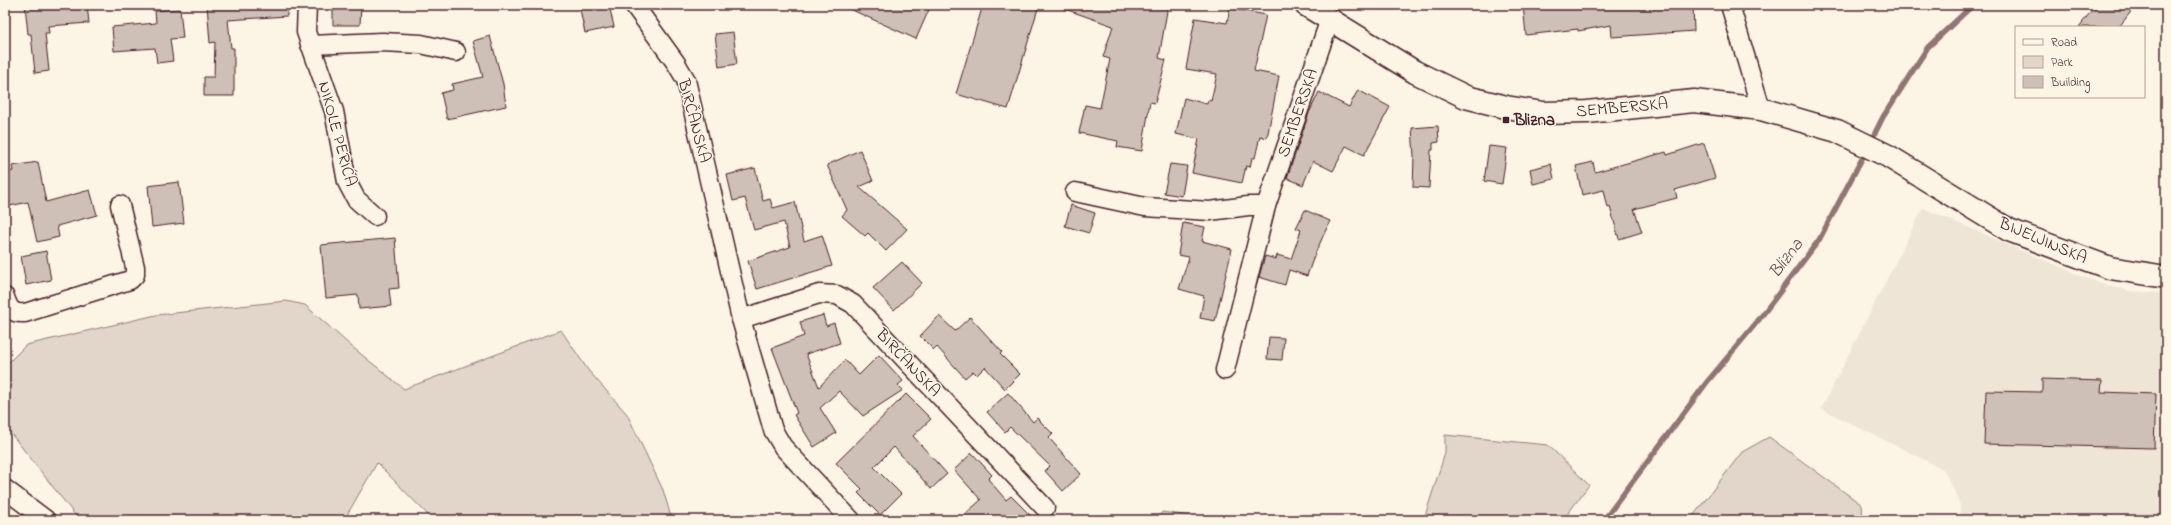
<svg xmlns="http://www.w3.org/2000/svg" width="2171" height="525" font-family="'Indie Flower',sans-serif">
	<style>
		.built { fill: #eee5d7 }
		.green { fill: #e2d5ca; stroke: #967a7a }
		.lines { fill: none; stroke-linecap: round; stroke-linejoin: round }
		.stream { stroke: #917474; stroke-width: 5.5 }
		.building { fill: #cfc0b7; stroke: #4a1f2b }
		.street-casing { stroke: #4a1f2b; stroke-width: 21 }
		.secondary-casing { stroke: #4a1f2b; stroke-width: 25 }
		.street { stroke: #fcf5e5; stroke-width: 18 }
		.secondary { stroke: #fcf5e5; stroke-width: 22 }
		.poi-dot { fill: #4a1f2b; stroke: #fcf5e5; stroke-width: 1.5 }
		.labels { text-anchor: middle; dominant-baseline: central; stroke-width: 3; stroke-linejoin: round; paint-order: stroke }
		.street-label { font-size: 17px; fill: #4a1f2b; stroke: #fcf5e5 }
		.poi-label { font-size: 17px; font-weight: bold; fill: #4a1f2b; stroke: #fcf5e5; text-anchor: start }
		.water-label { font-size: 18px; font-style: italic; fill: #6d4950; stroke: #fcf5e5 }
	</style>
	<rect width="100%" height="100%" fill="#fcf5e5"/>
	<filter id="ink" filterUnits="userSpaceOnUse"><feTurbulence type="fractalNoise" baseFrequency=".025" numOctaves="2"/><feDisplacementMap in="SourceGraphic" scale="8" xChannelSelector="R" yChannelSelector="G"/><feConvolveMatrix kernelMatrix="1 2 1 2 8 2 1 2 1" color-interpolation-filters="sRGB"/></filter>
	<g filter="url(#ink)">
		<polygon class="built" points="1923,208 2091,280 2129,291 2166,293 2166,520 1961,520 1959,500 1943,469 1821,409"/>
		<g class="green">
			<polygon points="286,301 305,305 351,346 404,389 561,330 588,370 627,414 663,490 672,520 433,520 377,463 344,520 79,520 5,426 5,366 26,345 156,315"/>
			<polygon points="1445,435 1548,445 1589,485 1563,520 1416,520 1424,519 1445,453"/>
			<polygon points="1769,437 1862,505 1863,520 1690,520 1742,452"/>
			<polygon points="1162,512 1219,520 1157,520"/>
		</g>
		<g class="lines">
			<g class="stream">
				<polyline points="1870,143 1883,117 1928,47 1973,5"/>
				<polyline points="1604,520 1707,382 1757,322 1819,240 1866,151"/>
			</g>
		</g>
		<g class="building">
			<polygon points="25,5 87,5 89,23 48,26 49,33 45,33 49,71 35,73 31,34 28,34"/>
			<polygon points="207,5 287,5 287,16 228,20 231,48 234,48 234,96 204,96 204,77 214,77 215,42 210,43"/>
			<polygon points="333,5 361,5 360,25 333,25"/>
			<polygon points="579,5 609,5 614,27 585,33"/>
			<polygon points="841,5 931,5 916,39"/>
			<polygon points="983,5 1039,5 1008,109 956,94"/>
			<polygon points="1059,5 1168,5 1159,58 1166,60 1155,103 1150,102 1142,151 1117,147 1118,141 1079,133 1085,105 1100,108 1110,59 1103,57 1113,26 1059,7"/>
			<polygon points="1523,5 1693,5 1694,31 1612,37 1611,25 1578,31 1578,29 1526,35"/>
			<polygon points="2096,5 2136,5 2119,27 2079,27"/>
			<polygon points="1230,8 1266,15 1254,71 1279,76 1267,138 1260,136 1255,158 1252,158 1250,167 1246,166 1242,183 1192,173 1199,139 1176,134 1184,98 1207,104 1208,100 1211,101 1217,74 1186,69 1195,18 1227,23"/>
			<polygon points="180,9 183,38 170,39 173,61 157,63 155,48 114,51 112,27 156,23 155,11"/>
			<polygon points="733,32 737,64 719,67 715,34"/>
			<polygon points="490,36 503,84 506,106 447,119 441,93 453,90 452,84 483,77 473,41"/>
			<polygon points="1358,90 1390,107 1364,155 1346,146 1333,171 1313,161 1303,185 1287,178 1309,113 1319,92 1349,107"/>
			<polygon points="1438,126 1439,142 1433,143 1433,150 1431,150 1429,188 1413,187 1414,156 1412,128"/>
			<polygon points="1704,143 1715,178 1675,190 1677,198 1634,209 1642,232 1619,239 1610,207 1608,208 1604,190 1582,195 1576,166 1593,162 1595,172 1666,152 1667,155"/>
			<polygon points="1489,146 1507,148 1502,184 1484,181"/>
			<polygon points="860,150 873,181 859,187 907,229 886,251 868,233 865,236 842,216 847,210 827,165"/>
			<polygon points="38,162 46,202 90,190 97,215 57,226 59,237 37,242 28,202 5,207 5,172 13,171 12,166"/>
			<polygon points="1170,164 1187,166 1182,196 1164,193"/>
			<polygon points="1551,164 1554,179 1533,184 1530,169"/>
			<polygon points="755,168 763,201 770,199 773,208 795,202 804,241 822,235 832,266 757,289 748,261 790,247 784,222 754,230 745,198 733,201 727,175"/>
			<polygon points="179,182 184,223 152,227 148,186"/>
			<polygon points="1071,205 1095,213 1089,233 1065,226"/>
			<polygon points="1305,210 1330,221 1314,256 1307,276 1289,270 1285,285 1259,277 1265,256 1276,259 1277,255 1291,259 1301,230 1296,228"/>
			<polygon points="1183,223 1205,227 1202,241 1232,249 1215,321 1200,318 1204,296 1179,289 1189,257 1178,255"/>
			<polygon points="395,238 399,288 389,289 391,306 359,309 358,295 326,298 321,245"/>
			<polygon points="46,251 51,280 26,285 21,256"/>
			<polygon points="902,262 922,283 894,310 873,288"/>
			<polygon points="823,315 826,326 834,323 840,343 806,354 819,387 845,360 859,375 879,355 903,381 898,385 903,390 863,416 839,391 820,408 836,433 814,447 794,415 797,413 772,348 804,336 800,322"/>
			<polygon points="939,316 955,331 970,317 1002,352 1000,354 1020,374 1005,389 985,367 977,375 973,371 965,378 937,347 934,350 920,336"/>
			<polygon points="1269,337 1284,338 1282,360 1267,359"/>
			<polygon points="2042,379 2102,381 2101,392 2156,394 2154,448 1984,444 1986,391 2042,392"/>
			<polygon points="1008,393 1033,422 1037,418 1053,434 1049,438 1081,474 1063,491 1045,471 1050,466 1010,427 1005,432 987,412"/>
			<polygon points="906,394 931,419 913,436 947,474 931,489 894,447 874,467 901,494 880,515 858,493 862,489 836,463"/>
			<polygon points="972,453 992,475 988,479 1006,500 1011,496 1035,520 958,520 981,500 954,470"/>
		</g>
		<g class="lines">
			<g class="street-casing">
				<g id="street">
					<polyline points="307,5 306,32 334,111 347,182 356,199 375,216"/>
					<polyline points="634,5 676,63 686,80 741,319 773,430 783,447 851,520"/>
					<polyline points="1730,5 1761,109"/>
					<polyline points="310,45 382,42 421,44 456,52"/>
					<polyline points="1075,192 1145,207 1210,211 1248,206 1266,206 1330,19"/>
					<path d="M5,297C9,309 12,314 25,313L130,280L135,275V267L120,205"/>
					<polyline points="741,319 819,294 837,295 853,304 1045,508"/>
					<polyline points="1225,370 1266,206"/>
					<polyline points="5,489 46,520"/>
				</g>
			</g>
			<g class="secondary-casing">
				<polyline id="secondary" points="1306,5 1415,72 1466,97 1506,107 1543,113 1587,112 1694,101 1761,109 1837,131 1888,156 2009,230 2110,268 2166,277"/>
			</g>
			<use href="#street" class="street"/>
			<use href="#secondary" class="secondary"/>
		</g>
	</g>
	<rect class="poi-dot" x="1502" y="116" width="8" height="8" rx="2"/>
	<g class="labels">
		<g class="street-label">
			<text transform="translate(1622 108) rotate(-5)">SEMBERSKA</text>
			<text transform="translate(1298 113) rotate(-71)">SEMBERSKA</text>
			<text transform="translate(694 121) rotate(75)">BIRČANSKA</text>
			<text transform="translate(337 134) rotate(75)">NIKOLE PERIĆA</text>
			<text transform="translate(2043 241) rotate(23)">BIJELJINSKA</text>
			<text transform="translate(908 363) rotate(47)">BIRČANSKA</text>
		</g>
		<g class="poi-label">
			<text x="1514" y="120">Blizna</text>
		</g>
		<g class="water-label">
			<text transform="translate(1787 259) rotate(-53)">Blizna</text>
		</g>
	</g>
	<rect width="2171" height="525" fill="none" stroke="#fcf5e5" stroke-width="20"/>
	<rect x="10" y="10" width="2151" height="505" fill="none" stroke="#4a1f2b" stroke-width="1.5" filter="url(#ink)"/>
	<rect x="2015" y="26" width="130" height="72" fill="#fcf5e5" stroke="#b59f9b"/>
	<rect x="2023" y="39" width="20" height="6" fill="#fcf5e5" stroke="#b59f9b"/>
	<text x="2051" y="46" font-size="12" fill="#4a1f2b">Road</text>
	<rect x="2023" y="56" width="20" height="12" fill="#e2d5ca" stroke="#b59f9b"/>
	<text x="2051" y="66" font-size="12" fill="#4a1f2b">Park</text>
	<rect x="2023" y="76" width="20" height="12" fill="#cfc0b7" stroke="#b59f9b"/>
	<text x="2051" y="86" font-size="12" fill="#4a1f2b">Building</text>
</svg>
